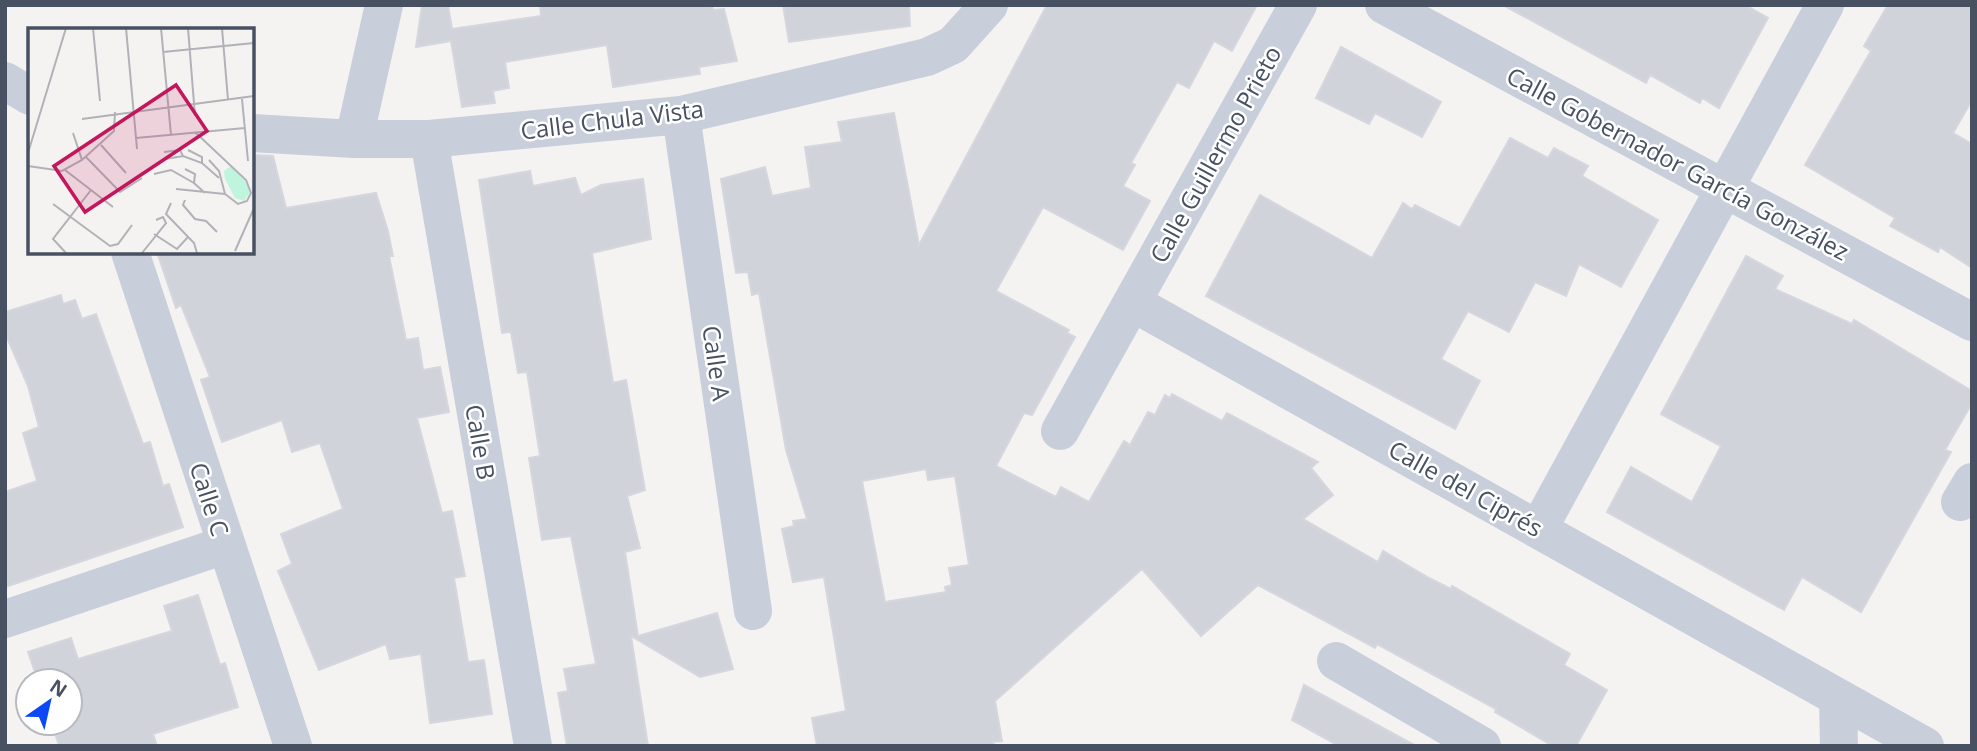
<svg xmlns="http://www.w3.org/2000/svg" width="1977" height="751" font-family="'Open Sans',sans-serif">
	<style>
		.building { fill: #d1d3da; stroke: #d6d7de; stroke-width: 2; fill-rule: evenodd }
		.lines { fill: none; stroke-linecap: round; stroke-linejoin: round }
		.street { stroke: #c8cfdb; stroke-width: 38 }
		.labels { text-anchor: middle; dominant-baseline: central; stroke-width: 5; stroke-linejoin: round; paint-order: stroke }
		.street-label { font-size: 24px; fill: #485162; stroke: #fff }
		.inset-road { fill: none; stroke: #b0b2b8; stroke-width: 2 }
		.view { fill: #c2185b; fill-opacity: 0.15; stroke: #c2185b; stroke-width: 3.5 }
		.inset-edge { fill: none; stroke: #485162; stroke-width: 3.5 }
	</style>
	<rect width="100%" height="100%" fill="#f5f3f2"/>
	<g class="building">
		<polygon points="422,5 448,5 452,29 541,16 540,5 712,5 713,10 724,9 737,61 699,67 700,74 613,87 607,45 505,62 509,88 493,91 495,103 462,107 451,41 416,47"/>
		<polygon points="783,5 909,5 910,26 789,42"/>
		<path d="M1047,5H1257L1232,51L1214,41L1189,88L1177,82L1131,163L1135,165L1123,186L1150,201L1123,250L1043,207L996,291L1069,330L1067,333L1075,337L1032,415L1024,413L996,466L1056,497L1061,487L1089,502L1124,441L1130,445L1148,412L1155,415L1165,395L1170,398L1172,394L1222,421L1227,413L1318,462L1311,468L1333,495L1303,519L1378,562L1383,551L1429,578L1451,589L1452,586L1570,654L1564,665L1607,690L1576,746H1553L1495,712L1496,709L1421,668L1377,644L1375,648L1258,585L1201,636L1142,569L995,701L1002,741L993,742L994,746H817L812,718L846,711L824,577L793,582L782,529L794,526L793,521L807,519L786,450L759,293L752,295L748,272L736,273L721,179L765,167L772,196L811,188L805,147L842,142L838,122L894,113L919,245ZM926,469L928,480L955,476L969,565L949,568L952,585L945,587L946,592L885,602L862,481Z"/>
		<polygon points="1503,5 1745,5 1768,18 1719,108 1702,98 1700,103 1650,75 1646,83"/>
		<polygon points="1888,5 1972,5 1972,100 1953,133 1972,144 1972,268 1940,247 1938,252 1890,226 1895,218 1805,165 1871,51 1864,46"/>
		<polygon points="1341,47 1441,102 1422,137 1375,113 1369,124 1316,98"/>
		<polygon points="1510,138 1548,158 1554,148 1588,166 1582,176 1658,220 1621,287 1579,264 1566,296 1535,282 1509,332 1468,311 1441,359 1480,381 1455,429 1206,296 1260,195 1372,258 1403,203 1412,209 1415,205 1460,228"/>
		<polygon points="252,155 273,156 286,208 376,193 388,231 393,256 389,256 406,340 418,338 423,370 440,367 449,412 417,418 442,513 452,511 465,576 454,578 468,662 484,660 492,714 430,723 421,654 390,659 386,644 319,670 278,571 292,564 281,534 343,509 320,443 292,452 282,420 222,442 201,380 210,377 181,305 176,308 157,252 252,252"/>
		<polygon points="530,171 533,186 575,178 581,195 601,185 643,179 651,239 592,253 613,383 626,380 645,490 627,496 640,548 625,552 638,636 717,613 733,669 700,677 631,636 648,746 567,746 558,693 568,691 564,669 596,664 571,536 542,540 529,458 540,456 527,372 518,373 511,332 502,333 479,180"/>
		<polygon points="1746,256 1783,276 1775,289 1852,324 1854,320 1972,391 1972,403 1945,450 1951,452 1861,612 1802,577 1784,610 1607,512 1631,467 1692,502 1721,446 1661,414"/>
		<polygon points="61,295 63,304 75,300 82,319 96,314 143,444 150,442 163,486 169,484 183,527 5,587 5,492 37,481 23,433 39,427 28,386 5,333 5,312"/>
		<polygon points="198,595 220,665 225,663 238,707 153,734 157,746 59,746 52,723 70,723 70,681 38,681 28,652 71,638 78,659 172,631 164,606"/>
		<polygon points="1304,685 1416,746 1339,746 1292,720"/>
	</g>
	<g class="lines">
		<g class="street">
			<polyline points="1384,5 1972,322"/>
			<polyline points="5,81 30,96"/>
			<polyline points="681,115 753,611"/>
			<polyline points="252,133 354,139 429,139 681,115 927,57 953,45 989,5"/>
			<polyline points="354,139 384,5"/>
			<polyline points="429,139 533,746"/>
			<polyline points="130,252 293,746"/>
			<polyline points="1133,303 1925,746"/>
			<polyline points="1060,431 1298,5"/>
			<polyline points="1960,502 1972,482"/>
			<polyline points="1539,528 1825,5"/>
			<polyline points="5,619 225,545"/>
			<polyline points="1336,661 1482,746"/>
			<polyline points="1838,698 1839,746"/>
		</g>
	</g>
	<g class="labels">
		<g class="street-label">
			<text transform="translate(612 119) rotate(-7)">Calle Chula Vista</text>
			<text transform="translate(1215 154) rotate(-61)">Calle Guillermo Prieto</text>
			<text transform="translate(1678 163) rotate(28)">Calle Gobernador García González</text>
			<text transform="translate(717 363) rotate(82)">Calle A</text>
			<text transform="translate(481 442) rotate(80)">Calle B</text>
			<text transform="translate(1466 488) rotate(29)">Calle del Ciprés</text>
			<text transform="translate(210 499) rotate(72)">Calle C</text>
		</g>
	</g>
	<g transform="translate(28 28)">
		<rect width="226" height="226" fill="#f5f3f2"/>
		<path d="M203,138L217,153L222,164L216,173L207,170L197,151L196,143Z" fill="#bff4dd"/>
		<path class="inset-road" d="M65,0L72,73M98,0L109,121M133,0L143,107M160,0L167,88M194,0L200,72M135,24L226,15M214,71L220,133M54,91L226,68M45,105L54,132M168,105L218,152L223,165L219,173L210,176L197,166L191,143L181,132M108,110L217,100M73,117L98,145M160,122L174,129V135M136,124L152,122L155,128M0,125L38,0M58,129L92,164L114,150M137,131L155,128L174,135L191,150M0,138L34,143L54,132L86,103L87,84M157,141L167,146L166,155L177,165M37,142L85,179M126,146L143,142L166,155M148,161L197,166M157,172L155,177L167,191L178,193L189,204M143,175L138,186L166,215L169,225M25,176L82,218L90,216L104,197M126,206L149,221L160,209M207,223L226,180M38,225L25,211L63,162M114,225L138,195L135,189L128,192"/>
		<path class="view" d="M148,57L179,103L57,184L26,138Z"/>
		<rect width="226" height="226" class="inset-edge"/>
	</g>
	<rect width="1977" height="751" fill="none" stroke="#485162" stroke-width="14"/>
	<g transform="translate(49 702) rotate(34)"><circle r="33" fill="#ffffff" stroke="#b6b9c0" stroke-width="2"/>
	<path d="M0-5L12 26L0 18L-12 26Z" fill="#0c49f5"/>
	<text y="-10" font-size="19" font-weight="bold" text-anchor="middle" fill="#485162">N</text>
	</g>
</svg>
